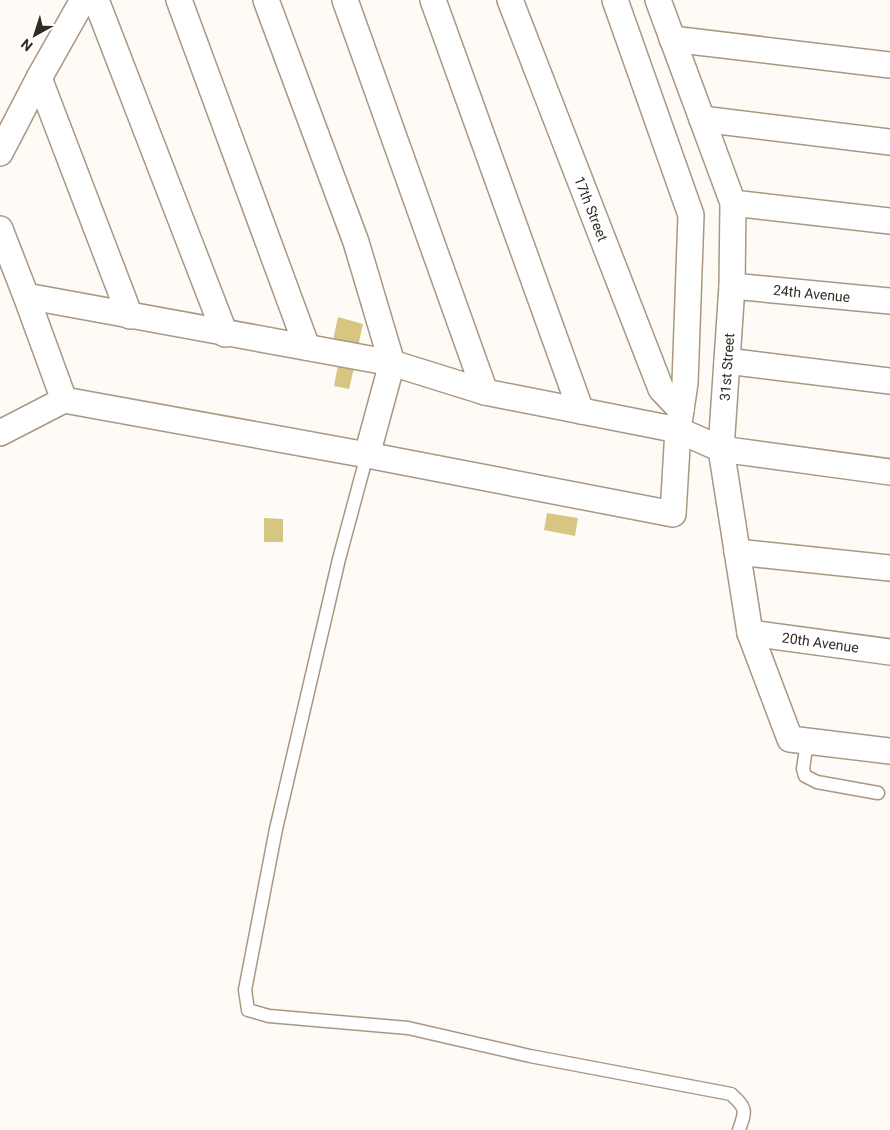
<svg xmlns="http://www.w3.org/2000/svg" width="890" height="1130" font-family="Roboto,sans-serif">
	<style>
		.building { fill: #d7c682 }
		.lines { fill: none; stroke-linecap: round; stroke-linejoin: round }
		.service-casing { stroke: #a89782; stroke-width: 15 }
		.minor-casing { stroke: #a89782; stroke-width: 28 }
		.service { stroke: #fff; stroke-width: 12 }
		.minor { stroke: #fff; stroke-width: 25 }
		.labels { text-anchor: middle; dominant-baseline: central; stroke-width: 5; stroke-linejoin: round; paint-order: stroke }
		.street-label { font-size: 14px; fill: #312a21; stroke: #fff }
	</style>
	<rect width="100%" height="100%" fill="#fefbf6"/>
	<g class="building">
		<polygon points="338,317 363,324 357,351 332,345"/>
		<polygon points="338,365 354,368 349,389 334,386"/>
		<polygon points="547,513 578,518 575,536 544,530"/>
		<polygon points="264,518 283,519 283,542 264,542"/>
	</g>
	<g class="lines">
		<g class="service-casing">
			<g id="service">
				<path d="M367,455L339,559L276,829L245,990L248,1010L269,1016L408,1028L530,1056L731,1094C747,1109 746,1110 739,1130"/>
				<polyline points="807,741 803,769 805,776 817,782 878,793"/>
			</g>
		</g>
		<g class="minor-casing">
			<g id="minor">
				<polyline points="96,0 225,334"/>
				<polyline points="179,0 307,347"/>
				<polyline points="266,0 356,242 392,363 367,455"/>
				<polyline points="433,0 581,411"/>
				<path id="s1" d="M510,0L661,389L681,410"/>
				<polyline points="658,0 733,203 732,286 721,449 750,633 790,739 890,751"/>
				<polyline points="672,39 890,65"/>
				<polyline points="39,78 130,316"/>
				<polyline points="702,119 890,142"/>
				<polyline points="0,153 39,78 83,0"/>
				<polyline points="733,203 890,221"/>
				<polyline points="0,229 26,296 392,363 485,392 345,0"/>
				<path id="s2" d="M732,286L890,301"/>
				<polyline points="26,296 64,400 367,455 673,514 678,430 685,383 691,215 615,0"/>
				<polyline points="727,361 890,381"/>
				<polyline points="485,392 678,430 721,449 890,472"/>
				<polyline points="0,433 64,400"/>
				<polyline points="737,552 890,568"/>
				<path id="s3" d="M750,633L890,652"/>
			</g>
		</g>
		<use href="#service" class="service"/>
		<use href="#minor" class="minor"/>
	</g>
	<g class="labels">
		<g class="street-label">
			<text stroke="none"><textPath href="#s1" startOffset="224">17th Street</textPath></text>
			<text stroke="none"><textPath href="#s2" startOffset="80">24th Avenue</textPath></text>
			<text transform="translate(727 367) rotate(-86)">31st Street</text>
			<text stroke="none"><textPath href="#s3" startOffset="71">20th Avenue</textPath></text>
		</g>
	</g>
	<g transform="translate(35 35) rotate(219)" stroke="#ffffff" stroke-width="4" paint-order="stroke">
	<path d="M0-4L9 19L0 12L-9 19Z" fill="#312a21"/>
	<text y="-8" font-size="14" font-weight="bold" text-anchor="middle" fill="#312a21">N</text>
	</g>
</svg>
